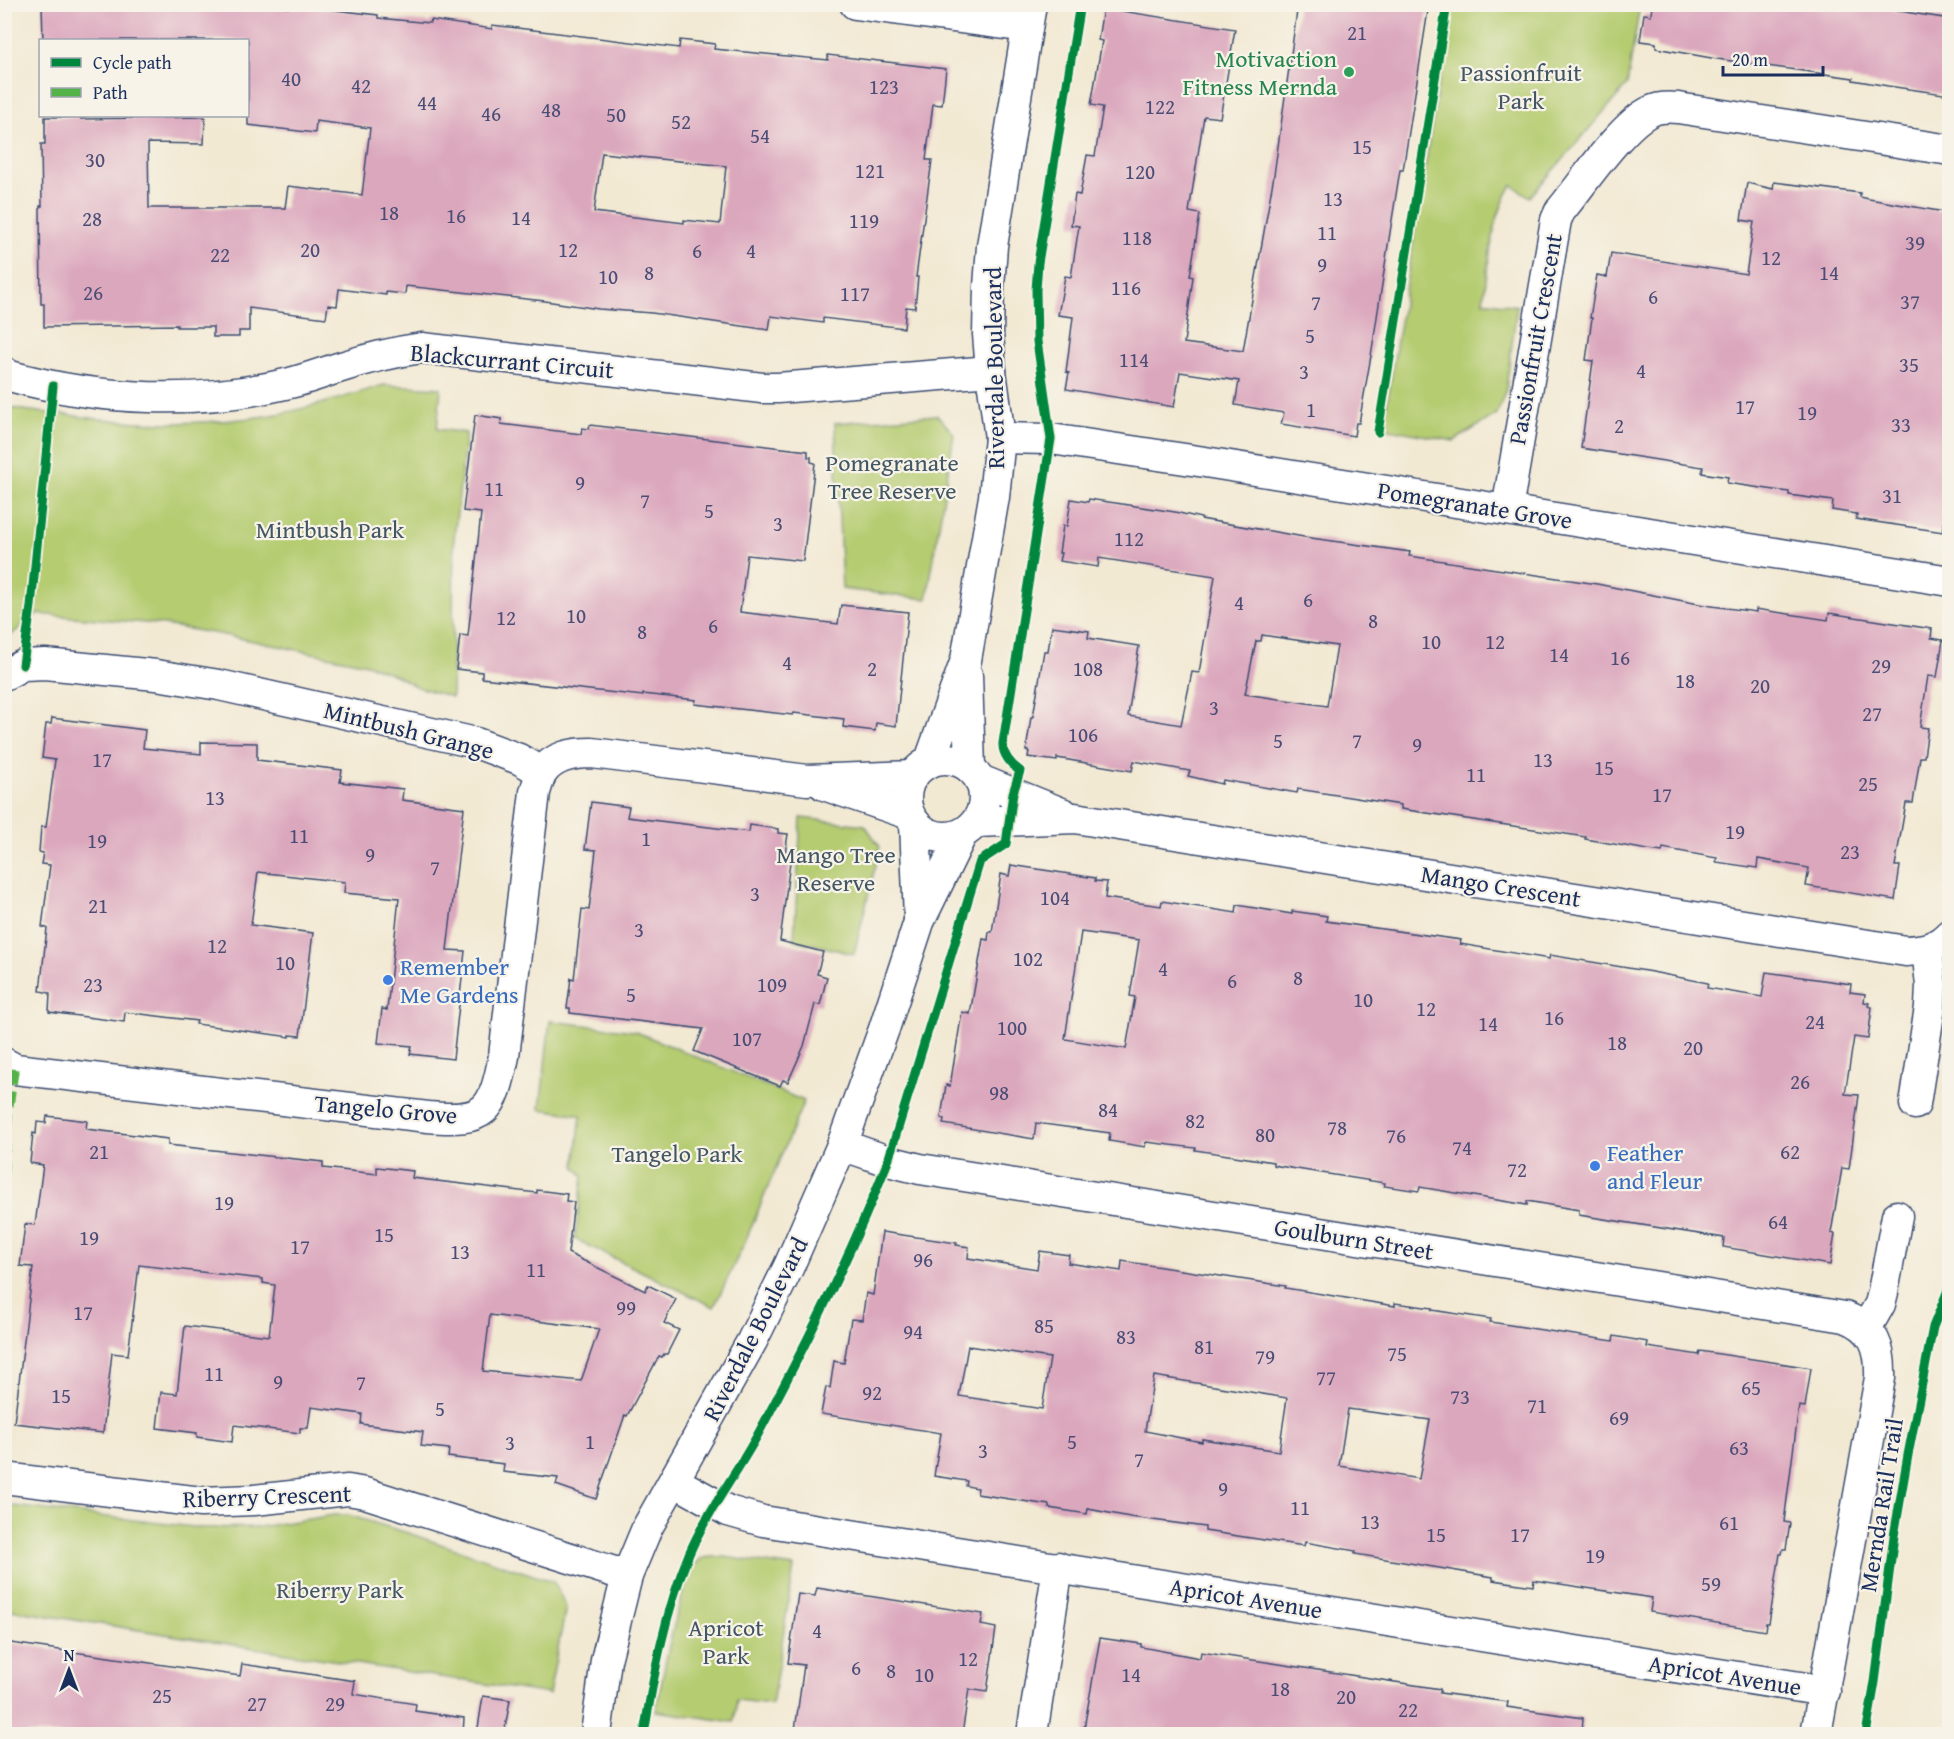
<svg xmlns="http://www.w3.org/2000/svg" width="1954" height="1739" font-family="'Gentium Book Plus',serif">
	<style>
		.green { fill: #b5cc71; stroke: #687e68; stroke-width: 1.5 }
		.building { fill: #dba7bd; fill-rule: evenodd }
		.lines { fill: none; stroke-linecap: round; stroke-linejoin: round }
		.street-casing { stroke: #3b4b70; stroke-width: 33 }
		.street { stroke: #fff; stroke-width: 30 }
		.quiet { stroke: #55b248; stroke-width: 8; stroke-dasharray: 15 8; stroke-linecap: butt }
		.cycleway-casing { stroke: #f7f3e8; stroke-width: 13 }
		.cycleway { stroke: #00873e; stroke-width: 9 }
		.leisure-dot { fill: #2e9e5b; stroke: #f7f3e8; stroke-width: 2 }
		.shop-dot { fill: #3f7fe0; stroke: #f7f3e8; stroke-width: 2 }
		.labels { text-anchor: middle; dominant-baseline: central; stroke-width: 4.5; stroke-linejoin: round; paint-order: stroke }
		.number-label { font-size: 21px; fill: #4b4d76 }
		.leisure-label { font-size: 24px; fill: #27864d; stroke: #f7f3e8; text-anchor: end }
		.park-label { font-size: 24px; fill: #425663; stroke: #f7f3e8 }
		.street-label { font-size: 24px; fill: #1b2f5e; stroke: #f7f3e8 }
		.shop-label { font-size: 24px; fill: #366cbe; stroke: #f7f3e8; text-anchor: start }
	</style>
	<rect width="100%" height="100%" fill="#f7f3e8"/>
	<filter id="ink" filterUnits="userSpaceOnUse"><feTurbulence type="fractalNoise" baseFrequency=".0167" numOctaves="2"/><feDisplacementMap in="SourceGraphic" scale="12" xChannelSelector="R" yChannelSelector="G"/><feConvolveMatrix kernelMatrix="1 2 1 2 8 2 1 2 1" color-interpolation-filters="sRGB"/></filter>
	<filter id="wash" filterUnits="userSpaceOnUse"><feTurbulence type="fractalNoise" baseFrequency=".008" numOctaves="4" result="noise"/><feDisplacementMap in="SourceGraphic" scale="24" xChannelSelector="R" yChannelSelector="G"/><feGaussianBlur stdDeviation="1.35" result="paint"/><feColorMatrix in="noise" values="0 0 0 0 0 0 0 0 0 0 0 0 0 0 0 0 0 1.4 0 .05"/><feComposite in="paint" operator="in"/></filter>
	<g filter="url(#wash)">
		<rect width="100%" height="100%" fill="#f2e9d3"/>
		<g class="green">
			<path d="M1451,5H1640L1627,85L1530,197L1512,185C1491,218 1489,263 1483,301L1517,306L1506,389L1497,414L1454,441L1383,428Z"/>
			<path d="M384,385L441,388L437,429L466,433L454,538L452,697L417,687L395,675L367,664L219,634L158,624L37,614L5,640V406C24,412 47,412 68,415C136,425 209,426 278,414C314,407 348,396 384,385Z"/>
			<polygon points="937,415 954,434 927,599 842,589 835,423"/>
			<polygon points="801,818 865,825 880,847 854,954 794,940"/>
			<polygon points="550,1021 634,1031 804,1101 745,1242 714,1307 575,1239 583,1176 575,1166 581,1115 540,1109"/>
			<polygon points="4,1505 202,1528 259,1527 334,1515 348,1515 408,1533 554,1582 566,1607 549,1694 5,1609"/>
			<path d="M724,1557L794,1567L772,1704L737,1700L734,1722L656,1711C661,1685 681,1570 701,1559C707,1556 718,1557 724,1557Z"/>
		</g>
		<g id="blocks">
			<g class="building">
				<path d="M42,4L206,7V4H261L288,8L289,4H319L318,8L378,15V18L430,23L431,20L492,29V25L679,48L680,40L715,44L714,49L828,60V55L946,69L942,105L933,104L926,160H932L916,277H918L915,308L906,307L904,328L823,318V323L771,316L769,330L652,313L599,309L545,301L406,286L405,294L386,292V295L339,289L337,306L328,305L326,318L249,308V331H239V337H213V327H177V325L44,327V304H41L40,206H42L41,144H45V117H81V119L205,117L204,144L148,143L149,208H285L288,186L362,195L370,128L316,121L315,133L248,125V40H43ZM602,153L726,166L720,224L684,220V223L594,212Z"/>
				<polygon points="1298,4 1429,4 1403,170 1400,170 1391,226 1371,356 1359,423 1356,423 1354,436 1281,424 1284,413 1235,405 1239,381 1180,372 1174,407 1066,389 1069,373 1066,372 1073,317 1058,315 1065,276 1071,277 1079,226 1071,225 1075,194 1080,195 1087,155 1095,156 1103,107 1091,105 1102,41 1098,40 1103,8 1235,29 1220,118 1204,116 1189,212 1200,214 1190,276 1193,277 1184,343 1243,351 1274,175"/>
				<polygon points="1652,4 1892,4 1892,10 1950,19 1950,95 1888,86 1853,80 1853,78 1717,59 1656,48 1656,43 1640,41 1644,14 1651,15"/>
				<polygon points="1774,182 1860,193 1860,197 1869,199 1950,213 1950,517 1945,516 1943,532 1856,519 1857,514 1832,510 1833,501 1789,495 1789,492 1727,483 1728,477 1702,473 1703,467 1581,448 1593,361 1586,360 1592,318 1590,318 1597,275 1607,277 1611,253 1746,274 1754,222 1741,220 1747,183 1773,189"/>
				<polygon points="475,415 502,419 501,424 581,434 582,428 589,429 590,425 808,451 808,457 811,457 811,462 815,463 803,561 747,555 740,612 838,624 841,605 908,612 896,726 876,723 875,731 843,727 844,719 794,713 793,715 695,704 696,700 643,694 643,696 482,678 482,672 456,669 460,635 468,636 481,513 463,511"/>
				<path d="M1071,499L1088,502L1089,499L1175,512L1201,518V519L1304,537L1410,552L1409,556L1597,584L1704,605L1756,612V609L1828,620L1829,613L1932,629L1931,638L1943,640L1937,677L1928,676L1920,727L1928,728L1924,757H1920L1913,803H1906L1895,866H1900L1895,900L1806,886L1809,868L1758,859L1757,868L1716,862L1717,858L1663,848L1662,852L1648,850L1585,839L1586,837L1401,809V805L1298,789L1297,793L1223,780L1222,784L1188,776L1190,771L1134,761L1132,771L1057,758V761L1028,757L1029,751H1026L1031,717H1033L1044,651H1048L1052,626L1089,631L1088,638L1139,646L1128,716L1181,725L1192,672L1199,673L1215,576L1099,558L1098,567L1059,561L1061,553H1059L1063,526H1067ZM1262,635L1337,646L1327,706L1245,694L1256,641H1261Z"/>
				<polygon points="52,718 145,730 143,748 201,754 201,742 257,743 257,760 342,770 340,782 403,789 402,800 464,808 447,950 465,951 453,1059 410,1054 412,1046 378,1043 382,1009 387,1010 399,898 344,893 345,882 258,872 251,925 313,933 300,1036 290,1035 290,1037 196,1024 197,1021 125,1012 124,1022 49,1012 50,993 40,991 47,928 42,927 50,865 41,864 43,853 39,852 41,827 46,827 55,760 42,758 46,724 51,724"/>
				<polygon points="591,802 629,807 627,817 749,832 750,825 778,829 778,833 788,834 785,854 791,854 780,941 823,952 817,974 827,977 820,1005 815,1004 804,1046 788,1082 783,1080 780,1086 694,1051 703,1029 570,1013 570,1008 567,1008 571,978 574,979 582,909 589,910 596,850 585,849"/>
				<path d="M1011,865L1095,878V881L1107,882L1105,898L1161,906L1162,901L1236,913L1237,905L1292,914V911L1327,916L1326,921L1461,940L1460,944L1549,959L1550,955L1652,972L1708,983L1707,988L1762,997L1766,972L1851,984L1850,992L1865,994L1864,1002L1869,1003L1868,1006L1872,1007L1868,1039L1854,1037L1845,1094L1859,1095L1849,1169L1842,1168L1831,1233L1835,1234L1830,1265L1723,1247L1724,1238L1579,1215V1210L1527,1201V1205L1420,1187L1419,1191L1384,1186L1385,1183L1303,1170L1273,1165V1162L1195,1150L1196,1148L1146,1142L1145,1147L1109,1141L1110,1133L1036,1123L1034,1139L943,1124L944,1119L941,1118L946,1085L950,1086L962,1012L970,1014L983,939L988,940L989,932H992L1001,874L1009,876ZM1081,932L1139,940L1130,996L1135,997L1126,1049L1065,1039Z"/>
				<path d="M47,1116L87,1121L86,1129L168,1139V1145L323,1162V1168L377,1174V1167L413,1171L412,1178L537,1193V1190L567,1194L566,1201L574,1202L568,1253L645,1291L648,1285L676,1299L664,1323L679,1330L667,1354H664L662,1357L659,1356L627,1416L625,1415L596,1499L556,1485L558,1478L503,1472L504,1464L448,1457L449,1449L421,1446L423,1432L361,1424L362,1414L311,1407L308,1428H300V1433L234,1425L232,1442L197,1437V1433L157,1428L161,1392L177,1394L185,1326L269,1336L275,1285L263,1283V1279L139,1265L128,1355L112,1353L103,1433L14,1423L33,1267L20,1266L25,1224L35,1225L43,1165L30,1163L33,1133L36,1134L37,1122L46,1123ZM490,1315L599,1329L581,1381L483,1371Z"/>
				<path d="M882,1232L957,1243L956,1245L969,1247L968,1258L1037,1269L1040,1251L1069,1255L1068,1263L1121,1271L1122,1261L1286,1286L1285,1288L1395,1306V1303L1432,1308V1310L1491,1319L1490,1322L1523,1327L1613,1341L1614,1336L1648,1342L1647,1347L1699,1355L1700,1351L1811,1368L1805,1407L1799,1406L1784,1522L1790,1523L1786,1549H1783L1782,1554H1780L1769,1623H1766L1765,1631L1650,1612L1652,1598L1534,1580L1533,1586L1493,1580V1577L1355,1554L1356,1551L1305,1542L1304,1546L1205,1531V1527L1130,1517L1088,1509L1087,1514L1049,1508V1505L977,1494L978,1488L966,1486L967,1481L934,1476L941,1433L821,1414L826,1387L830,1388L834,1361L844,1363L851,1319L862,1320L866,1293L873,1295ZM968,1346L1050,1358L1042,1409L959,1396ZM1154,1376L1287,1398L1279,1451L1202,1439V1442L1145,1431ZM1348,1409L1430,1420L1419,1479L1339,1466Z"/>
				<polygon points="817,1588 983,1614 981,1625 996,1628 987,1692 969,1689 962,1734 829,1734 795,1730 804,1665 788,1663 798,1594 815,1596"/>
				<polygon points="1100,1638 1141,1644 1141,1647 1200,1658 1201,1652 1440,1689 1440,1693 1508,1702 1507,1707 1583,1718 1582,1734 1083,1734"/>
				<polygon points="4,1642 240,1676 242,1664 355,1681 353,1694 416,1704 415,1711 464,1718 463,1734 4,1734"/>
				<polygon points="483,1696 510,1700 504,1734 477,1734"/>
			</g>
		</g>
	</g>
	<g filter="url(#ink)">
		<use href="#blocks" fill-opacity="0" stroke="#3b4b70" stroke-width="1.5"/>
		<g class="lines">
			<g class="street-casing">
				<g id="street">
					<polyline points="855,4 1027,27"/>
					<path d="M4,372L10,376C101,401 198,405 290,383C306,379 322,373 338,368C366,359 393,352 422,348L762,388H778L991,371"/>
					<polyline points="1000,438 1051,439 1205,462 1950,581"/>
					<path d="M1507,510L1556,220L1560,211C1582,185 1622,124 1651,111C1659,107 1669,107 1678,108L1950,150"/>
					<polyline points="4,675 23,665 45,664 156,675 219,685 476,743 519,759 542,772"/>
					<polyline points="967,675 970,768"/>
					<circle cx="945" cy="798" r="39"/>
					<polyline points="929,763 966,660 994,497 1000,438 991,371 988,334 989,287 992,246 1031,4"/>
					<polyline points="980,780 1064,814"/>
					<polyline points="824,785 909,814"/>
					<path d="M977,822L1075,818L1906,951C1924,950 1937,948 1950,934"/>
					<polyline points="915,823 919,919"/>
					<path d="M4,1063L15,1069L428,1117C486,1122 493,1112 504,1056L535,792C537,786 539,778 542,773C553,756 573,753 592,753L807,780L913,776"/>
					<polyline points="1915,1104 1930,1007 1931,985 1927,949"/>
					<path d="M842,1145L888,1161L920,1169L1845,1317C1875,1328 1881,1348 1880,1378L1816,1734"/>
					<polyline points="1866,1329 1880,1304 1883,1292 1897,1216"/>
					<polyline points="4,1478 201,1502 254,1500 348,1490 365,1493 627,1576"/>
					<polyline points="674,1481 728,1511 763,1521 1825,1691"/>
					<polyline points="596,1734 606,1660 627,1576 647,1528 752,1341 789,1266 842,1145 884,1029 919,922 962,834"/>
					<polyline points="1032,1734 1058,1567"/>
				</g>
			</g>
			<use href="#street" class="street"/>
			<polyline class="quiet" points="4,1175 10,1103 15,1069"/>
			<g class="cycleway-casing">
				<g id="cycleway">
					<polyline points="1378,432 1447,4"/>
					<polyline points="23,665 31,606 53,386"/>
					<path d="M644,1734C654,1673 665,1612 689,1554C707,1512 735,1476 757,1436C805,1347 851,1255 888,1161L980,861L1006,844L1013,793L1020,771C1011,765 1002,754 1003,743L1051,439L1037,341L1036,290L1038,263L1080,4"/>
					<polyline points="1866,1734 1875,1682 1894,1536 1908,1455 1933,1327 1950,1285"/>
				</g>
			</g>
			<use href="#cycleway" class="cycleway"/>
		</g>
	</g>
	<circle class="leisure-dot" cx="1349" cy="72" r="6"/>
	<g class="shop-dot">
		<circle cx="388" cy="980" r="6"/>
		<circle cx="1595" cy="1166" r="6"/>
	</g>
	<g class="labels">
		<g class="number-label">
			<text x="1357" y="32">21</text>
			<text x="291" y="78">40</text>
			<text x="361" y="85">42</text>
			<text x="884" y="86">123</text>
			<text x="427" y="102">44</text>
			<text x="1160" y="106">122</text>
			<text x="551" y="109">48</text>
			<text x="491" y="113">46</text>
			<text x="616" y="114">50</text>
			<text x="681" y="121">52</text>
			<text x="760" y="135">54</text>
			<text x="1362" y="146">15</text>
			<text x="95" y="159">30</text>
			<text x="870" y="170">121</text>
			<text x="1140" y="171">120</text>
			<text x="1333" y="198">13</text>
			<text x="389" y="212">18</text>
			<text x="456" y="215">16</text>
			<text x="521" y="217">14</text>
			<text x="92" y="218">28</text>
			<text x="864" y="220">119</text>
			<text x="1327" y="232">11</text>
			<text x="1137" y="237">118</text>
			<text x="1915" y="242">39</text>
			<text x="310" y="249">20</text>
			<text x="568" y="249">12</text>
			<text x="697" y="250">6</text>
			<text x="751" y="250">4</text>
			<text x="220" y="254">22</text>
			<text x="1771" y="257">12</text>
			<text x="1322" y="264">9</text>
			<text x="649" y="272">8</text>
			<text x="1829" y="272">14</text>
			<text x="608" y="276">10</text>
			<text x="1126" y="287">116</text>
			<text x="93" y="292">26</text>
			<text x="855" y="293">117</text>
			<text x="1653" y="296">6</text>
			<text x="1910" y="301">37</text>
			<text x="1316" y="302">7</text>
			<text x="1310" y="335">5</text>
			<text x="1134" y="359">114</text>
			<text x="1909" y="364">35</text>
			<text x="1641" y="370">4</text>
			<text x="1304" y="371">3</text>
			<text x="1745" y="406">17</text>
			<text x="1311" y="409">1</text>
			<text x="1807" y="412">19</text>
			<text x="1901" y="424">33</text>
			<text x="1619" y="425">2</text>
			<text x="580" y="482">9</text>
			<text x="494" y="488">11</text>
			<text x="1892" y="495">31</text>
			<text x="645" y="500">7</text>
			<text x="709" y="510">5</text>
			<text x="778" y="523">3</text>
			<text x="1129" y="538">112</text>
			<text x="1308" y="599">6</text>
			<text x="1239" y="602">4</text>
			<text x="576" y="615">10</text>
			<text x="506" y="617">12</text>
			<text x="1373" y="620">8</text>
			<text x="713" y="625">6</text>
			<text x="642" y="631">8</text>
			<text x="1431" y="641">10</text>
			<text x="1495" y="641">12</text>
			<text x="1559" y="654">14</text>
			<text x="1620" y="657">16</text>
			<text x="787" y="662">4</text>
			<text x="1881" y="665">29</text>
			<text x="872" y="668">2</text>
			<text x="1088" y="668">108</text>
			<text x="1685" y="680">18</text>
			<text x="1760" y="685">20</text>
			<text x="1214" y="707">3</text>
			<text x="1872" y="713">27</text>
			<text x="1083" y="734">106</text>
			<text x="1278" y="740">5</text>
			<text x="1357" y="740">7</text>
			<text x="1417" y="744">9</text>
			<text x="102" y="759">17</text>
			<text x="1543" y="759">13</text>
			<text x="1604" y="767">15</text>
			<text x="1476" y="774">11</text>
			<text x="1868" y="783">25</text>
			<text x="1662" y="794">17</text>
			<text x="215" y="797">13</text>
			<text x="1735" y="831">19</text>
			<text x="299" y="835">11</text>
			<text x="646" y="838">1</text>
			<text x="97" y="840">19</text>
			<text x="1850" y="851">23</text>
			<text x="370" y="854">9</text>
			<text x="435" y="867">7</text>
			<text x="755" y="893">3</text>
			<text x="1055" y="897">104</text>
			<text x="98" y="905">21</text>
			<text x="639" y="929">3</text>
			<text x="217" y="945">12</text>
			<text x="1028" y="958">102</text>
			<text x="285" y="962">10</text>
			<text x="1163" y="968">4</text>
			<text x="1298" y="977">8</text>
			<text x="1232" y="980">6</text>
			<text x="93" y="984">23</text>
			<text x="772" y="984">109</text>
			<text x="631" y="994">5</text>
			<text x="1363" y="999">10</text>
			<text x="1426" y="1008">12</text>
			<text x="1554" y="1017">16</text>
			<text x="1815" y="1021">24</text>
			<text x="1488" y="1023">14</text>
			<text x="1012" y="1027">100</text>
			<text x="747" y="1038">107</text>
			<text x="1617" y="1042">18</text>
			<text x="1693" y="1047">20</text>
			<text x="1800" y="1081">26</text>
			<text x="999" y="1092">98</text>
			<text x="1108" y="1109">84</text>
			<text x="1195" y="1120">82</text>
			<text x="1337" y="1127">78</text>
			<text x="1265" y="1134">80</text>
			<text x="1396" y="1135">76</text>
			<text x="1462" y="1147">74</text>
			<text x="99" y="1151">21</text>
			<text x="1790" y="1151">62</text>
			<text x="1517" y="1169">72</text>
			<text x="224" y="1202">19</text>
			<text x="1778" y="1221">64</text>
			<text x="384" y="1234">15</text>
			<text x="89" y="1237">19</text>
			<text x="300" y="1246">17</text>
			<text x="460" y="1251">13</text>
			<text x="923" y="1259">96</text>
			<text x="536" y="1269">11</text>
			<text x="626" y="1307">99</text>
			<text x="83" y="1312">17</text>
			<text x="1044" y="1325">85</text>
			<text x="913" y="1331">94</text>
			<text x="1126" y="1336">83</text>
			<text x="1204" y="1346">81</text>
			<text x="1397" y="1353">75</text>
			<text x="1265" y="1356">79</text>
			<text x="214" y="1373">11</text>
			<text x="1326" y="1377">77</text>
			<text x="278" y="1381">9</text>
			<text x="361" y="1382">7</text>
			<text x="1751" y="1387">65</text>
			<text x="872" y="1392">92</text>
			<text x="61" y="1395">15</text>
			<text x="1460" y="1396">73</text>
			<text x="1537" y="1405">71</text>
			<text x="440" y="1408">5</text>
			<text x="1619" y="1417">69</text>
			<text x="590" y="1441">1</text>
			<text x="1072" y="1441">5</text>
			<text x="510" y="1442">3</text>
			<text x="1739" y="1447">63</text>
			<text x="983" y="1450">3</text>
			<text x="1139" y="1459">7</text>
			<text x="1223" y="1488">9</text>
			<text x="1300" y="1507">11</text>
			<text x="1370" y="1521">13</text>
			<text x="1729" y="1522">61</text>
			<text x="1436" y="1534">15</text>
			<text x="1520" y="1534">17</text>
			<text x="1595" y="1555">19</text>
			<text x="1711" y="1583">59</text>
			<text x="817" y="1630">4</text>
			<text x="968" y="1658">12</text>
			<text x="856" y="1667">6</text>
			<text x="891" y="1670">8</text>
			<text x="924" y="1674">10</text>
			<text x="1131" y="1674">14</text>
			<text x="1280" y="1688">18</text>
			<text x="162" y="1695">25</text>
			<text x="1346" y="1696">20</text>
			<text x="257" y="1703">27</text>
			<text x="335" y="1703">29</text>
			<text x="1408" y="1709">22</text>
		</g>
		<g class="leisure-label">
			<text x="1337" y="58">Motivaction<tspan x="1337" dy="28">Fitness Mernda</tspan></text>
		</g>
		<g class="park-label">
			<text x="1521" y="72">Passionfruit<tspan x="1521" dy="28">Park</tspan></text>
			<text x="892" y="462">Pomegranate<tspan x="892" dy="28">Tree Reserve</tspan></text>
			<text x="330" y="529">Mintbush Park</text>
			<text x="836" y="854">Mango Tree<tspan x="836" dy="28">Reserve</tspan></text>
			<text x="677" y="1153">Tangelo Park</text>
			<text x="340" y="1589">Riberry Park</text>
			<text x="726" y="1627">Apricot<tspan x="726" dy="28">Park</tspan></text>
		</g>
		<g class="street-label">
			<text transform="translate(1535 339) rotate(-80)">Passionfruit Crescent</text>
			<text transform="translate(512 361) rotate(5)">Blackcurrant Circuit</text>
			<text transform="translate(994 368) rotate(-91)">Riverdale Boulevard</text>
			<text transform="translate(1475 505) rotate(9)">Pomegranate Grove</text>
			<text transform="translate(409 730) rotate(14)">Mintbush Grange</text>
			<text transform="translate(1501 886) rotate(9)">Mango Crescent</text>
			<text transform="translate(386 1109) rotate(5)">Tangelo Grove</text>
			<text transform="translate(1354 1239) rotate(9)">Goulburn Street</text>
			<text transform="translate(755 1329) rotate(-63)">Riverdale Boulevard</text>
			<text transform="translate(267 1496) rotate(-2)">Riberry Crescent</text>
			<text transform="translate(1881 1505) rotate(-81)">Mernda Rail Trail</text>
			<text transform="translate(1246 1598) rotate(9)">Apricot Avenue</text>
			<text transform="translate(1725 1675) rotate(9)">Apricot Avenue</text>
		</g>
		<g class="shop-label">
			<text x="400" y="966">Remember<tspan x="400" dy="28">Me Gardens</tspan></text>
			<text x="1607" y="1152">Feather<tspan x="1607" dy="28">and Fleur</tspan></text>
		</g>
	</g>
	<rect width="1954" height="1739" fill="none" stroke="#f7f3e8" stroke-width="24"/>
	<rect x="39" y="39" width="210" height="78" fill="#f7f3e8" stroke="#9fa5b1" stroke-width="1.5"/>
	<rect x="51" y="58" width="30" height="9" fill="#00873e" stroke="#9fa5b1" stroke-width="1.5"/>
	<text x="93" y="69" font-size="18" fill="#1b2f5e">Cycle path</text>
	<rect x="51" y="88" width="30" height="9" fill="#55b248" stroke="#9fa5b1" stroke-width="1.5"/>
	<text x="93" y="99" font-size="18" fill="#1b2f5e">Path</text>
	<g transform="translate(69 1670)" stroke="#f7f3e8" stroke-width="4.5" paint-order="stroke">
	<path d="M0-4.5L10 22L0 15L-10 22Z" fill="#1b2f5e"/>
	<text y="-9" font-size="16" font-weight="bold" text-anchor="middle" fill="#1b2f5e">N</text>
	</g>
	<path d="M1723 66v9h100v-9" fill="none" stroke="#1b2f5e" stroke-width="3"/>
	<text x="1732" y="66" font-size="18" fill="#1b2f5e" stroke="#f7f3e8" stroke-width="4.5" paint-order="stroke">20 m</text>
</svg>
